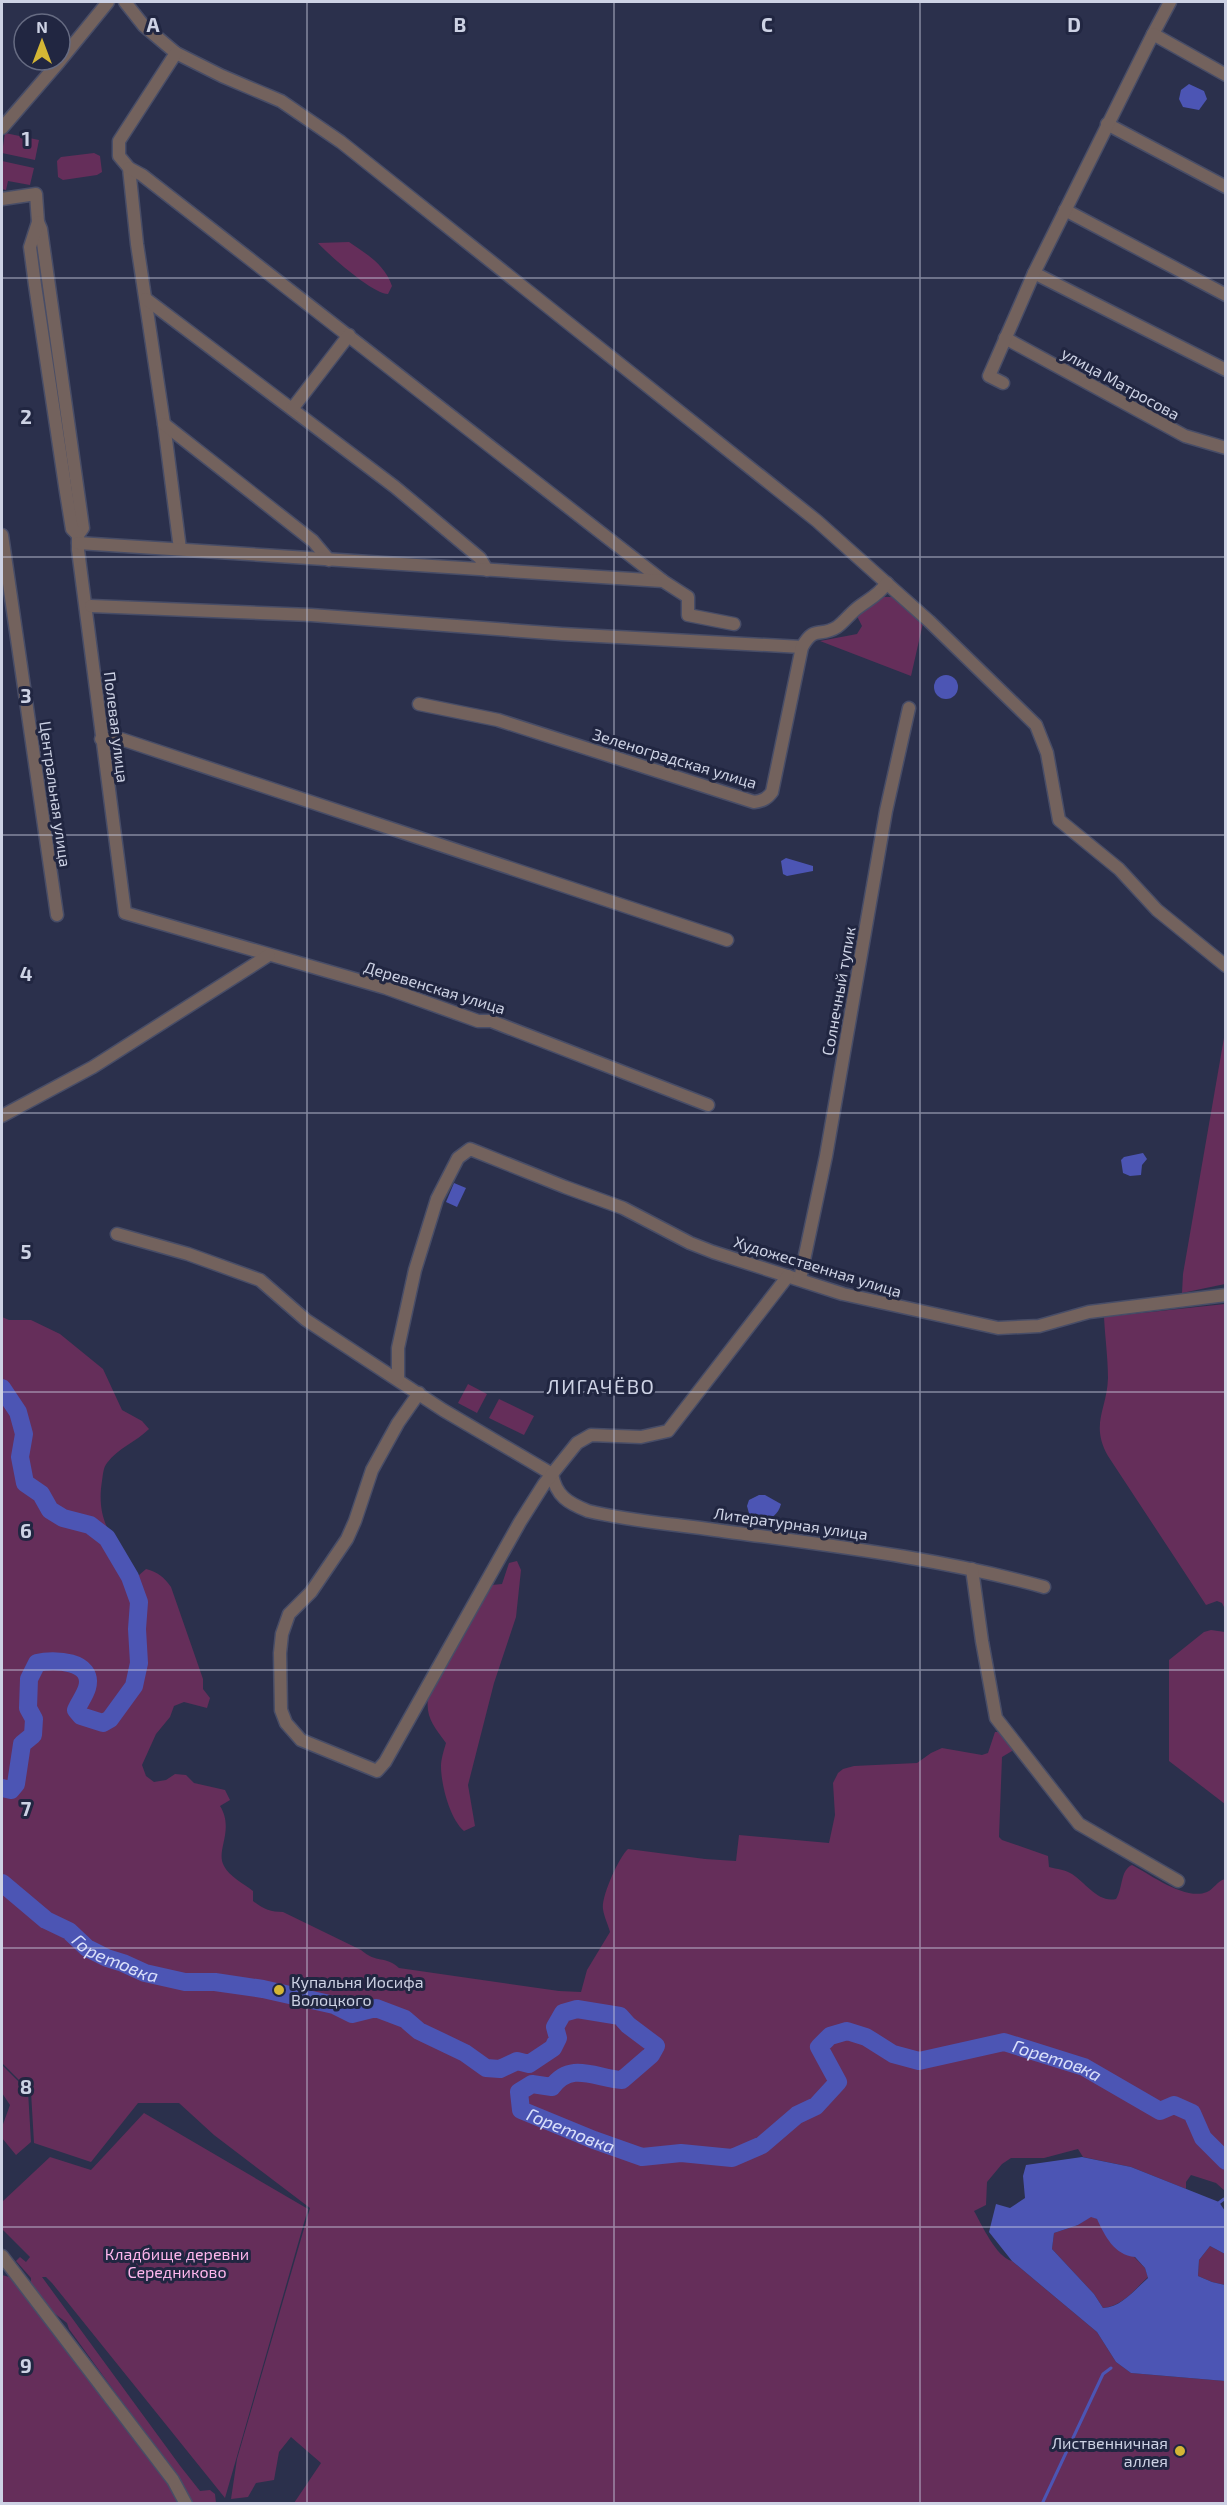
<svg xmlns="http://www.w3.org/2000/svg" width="1227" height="2505" font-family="'Exo 2',sans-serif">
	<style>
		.green { fill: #652e5a }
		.water { fill: #4c55b4; fill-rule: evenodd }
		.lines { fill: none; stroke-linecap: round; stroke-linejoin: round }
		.stream { stroke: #4c55b4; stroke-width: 3 }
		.river { stroke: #4c55b4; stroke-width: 18 }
		.minor-casing { stroke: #484d67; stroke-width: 15 }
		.minor { stroke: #73625d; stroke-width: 12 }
		.grid { fill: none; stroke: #cdd2e4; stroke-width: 1.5; stroke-opacity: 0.55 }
		.poi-dot { fill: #d4b635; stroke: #212641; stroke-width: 2 }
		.labels { text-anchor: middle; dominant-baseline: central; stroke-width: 6; stroke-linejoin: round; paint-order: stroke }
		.street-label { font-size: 16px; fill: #cdd2e4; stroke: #212641 }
		.poi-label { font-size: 16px; fill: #cdd2e4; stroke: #212641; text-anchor: start }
		.park-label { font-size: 16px; fill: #feb7ed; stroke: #212641 }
		.water-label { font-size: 18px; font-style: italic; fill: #dae0fa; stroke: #212641 }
		.quarter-label { font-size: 20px; letter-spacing: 1.5px; fill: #cdd2e4; stroke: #212641 }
		.grid-label { font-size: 20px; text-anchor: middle; font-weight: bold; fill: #cdd2e4; stroke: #212641; stroke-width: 6; stroke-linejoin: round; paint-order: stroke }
	</style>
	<rect width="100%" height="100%" fill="#2b304c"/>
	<g class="green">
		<polygon points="5,133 39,140 35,160 2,153"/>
		<polygon points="94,153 100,156 102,172 97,175 63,180 58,177 57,161 61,157"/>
		<polygon points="2,161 34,168 30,185 8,181 6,190 2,189"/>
		<path d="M349,242C367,254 385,265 392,286L388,294C373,294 330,256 318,243Z"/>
		<path d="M884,597H894L923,623L911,676L820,641L857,634L862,626L857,616C865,609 874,603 884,597Z"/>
		<polygon points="1225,1032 1225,1284 1182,1293 1183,1274"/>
		<path d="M1225,1304H1226L1225,1609L1222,1603L1217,1601L1206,1605L1108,1456C1090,1424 1107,1410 1108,1378C1108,1358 1105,1337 1104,1317Z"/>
		<path d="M2,1317L9,1320H31L60,1334L103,1369L122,1410L142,1421L149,1429C136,1442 118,1448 107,1463C103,1468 103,1475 102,1481C95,1524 116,1542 138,1576L146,1569C158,1572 164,1577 171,1587L203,1679V1689L210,1698L207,1708L184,1702L174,1706L170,1717L156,1734L142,1765L146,1776L154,1782L166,1780L175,1774L186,1775L194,1783L225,1790L230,1800L220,1806C235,1830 215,1851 224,1866C229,1876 244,1884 253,1891V1901C263,1909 271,1912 283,1912L361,1950C377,1964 385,1955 399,1968L559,1991L581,1992L587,1970L610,1932C608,1924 604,1917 603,1909C601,1897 619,1857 628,1849L705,1859L736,1861L739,1835L829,1843L835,1815L833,1783L838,1773L843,1769L854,1766L917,1763L931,1753L942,1748L982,1755L988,1753L995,1732H1001L1012,1745V1751L1002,1757L999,1837L1002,1840L1048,1856L1049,1867C1057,1869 1066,1870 1072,1874C1086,1883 1098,1903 1116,1899C1123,1889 1120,1870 1132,1865C1151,1875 1186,1901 1207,1892C1214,1889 1217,1881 1225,1879V2191L1216,2183L1191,2175L1186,2182V2189L1131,2167L1083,2157L1078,2149L1044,2158H1011L1002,2164L987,2182L986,2205L974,2211C982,2225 996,2257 1012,2261L1097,2332L1116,2362L1131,2373L1225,2381V2503H294L321,2463L291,2437L279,2452L274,2480L256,2483L248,2497L231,2499L237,2459L310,2208L214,2135L179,2103H138L91,2162L34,2143L31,2092L2,2063Z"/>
		<polygon points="468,1384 487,1394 477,1413 458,1403"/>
		<polygon points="499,1399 534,1416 524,1435 489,1418"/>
		<path d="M517,1561L521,1570L516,1617L494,1683L468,1785L475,1826L464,1831C450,1819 441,1785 441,1766C441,1759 444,1750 446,1743C433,1725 424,1716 429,1693L492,1585L502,1584L509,1563Z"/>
		<polygon points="1211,1630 1225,1632 1225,1804 1169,1761 1169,1660 1204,1632"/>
		<polygon points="2,2065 28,2091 31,2142 16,2155 2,2138 2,2127 10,2105 2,2093"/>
		<polygon points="144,2113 308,2209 225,2498 52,2283 46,2277 42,2277 181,2467 200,2491 210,2490 215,2494 216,2503 192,2503 182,2484 69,2329 67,2323 54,2313 31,2283 31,2278 16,2261 20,2257 26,2262 30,2257 2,2229 2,2202 50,2157 91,2170"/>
		<path d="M1091,2216L1097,2219L1145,2268L1148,2277C1134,2290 1123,2306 1103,2308L1094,2294L1052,2249L1054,2233L1078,2225Z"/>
		<polygon points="1210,2246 1225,2254 1225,2285 1212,2282 1198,2276 1199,2260"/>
		<polygon points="2,2275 13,2278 176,2493 180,2503 2,2504"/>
	</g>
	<g class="water">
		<polygon points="1189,84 1204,91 1207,99 1199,110 1183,107 1179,99 1181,90"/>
		<circle cx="946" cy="687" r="12"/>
		<polygon points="786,858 813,866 813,871 787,876 783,874 781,861"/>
		<polygon points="1143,1153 1147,1159 1142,1165 1141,1175 1130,1176 1123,1173 1121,1160 1124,1157"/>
		<polygon points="454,1183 466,1188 457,1207 446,1202"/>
		<path d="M759,1495H765L781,1504C777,1520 764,1521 750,1517L747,1506L749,1500Z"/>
		<path d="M1082,2157L1131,2167L1219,2202L1225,2211V2254L1210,2246L1199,2260L1198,2276L1212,2282L1225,2285V2381L1131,2373L1116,2362L1097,2332L1012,2261L989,2232L996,2204L1010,2208L1025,2198L1023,2176L1026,2165ZM1091,2217L1097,2219C1105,2236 1114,2255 1135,2257L1145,2268L1148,2278C1134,2290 1122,2307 1103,2308L1094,2294L1052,2249L1054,2233L1078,2225Z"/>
	</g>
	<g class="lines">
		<g class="stream">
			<polyline points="1216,2205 1224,2199"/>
			<polyline points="1042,2504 1103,2374 1111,2368"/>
		</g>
		<g class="river">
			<path d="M2,1388L18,1412L24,1434L20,1457L25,1483L41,1494L50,1510L63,1518L90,1525L107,1538L130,1577L139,1602L137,1629L139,1663L134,1686L110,1719L103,1723L81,1716L76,1710C79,1703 85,1695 87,1688C95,1660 53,1659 37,1663L29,1679L28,1708L34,1719L33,1735L22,1744L16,1784L11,1790L2,1788"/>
			<path id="s1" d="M2,1883L46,1920L69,1931L87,1948L107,1958L123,1963L145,1973L185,1982H215L263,1989L334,2005L352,2014L376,2008L405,2019L419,2031L465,2053L486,2068L500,2069L517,2061L529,2064L553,2048L558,2038L555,2027L563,2013L577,2009L620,2016L628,2025L656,2046L651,2055L622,2080C595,2078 571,2061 552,2087L532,2084L519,2092L521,2110L594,2140L642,2157L681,2153L732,2158L762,2145L797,2115L816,2106L838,2082L819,2047L830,2036L847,2031L866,2037L893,2054L919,2061L1004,2042L1084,2067L1160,2111L1174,2105L1192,2113L1203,2138L1226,2161"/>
		</g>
		<g class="minor-casing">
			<g id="minor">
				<polyline points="125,2 144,26 176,53 222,76 281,101 341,142 817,521 929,621 1036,725 1047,753 1059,820 1119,869 1157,910 1226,966"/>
				<polyline points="1153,34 1170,2"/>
				<polyline points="176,53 119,141 119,156 129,168 137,244 164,424 180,549"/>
				<polyline points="1107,124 1226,187"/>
				<polyline points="2,128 59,62 108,2"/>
				<polyline points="129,168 142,175 663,581"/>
				<polyline points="2,199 36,194 38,222 41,229 83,528 78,535 78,550 125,913 386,988 478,1021 491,1021 708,1105"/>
				<polyline points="1065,210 1226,295"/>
				<polyline points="38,222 30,247 35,285 66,492 72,529 78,535"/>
				<polyline points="1034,273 1226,370"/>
				<polyline points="146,299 395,487 480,558 487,570"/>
				<polyline points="1005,338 1185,436 1226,448"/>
				<polyline points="1003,383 989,376 1034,273 1153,34 1226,75"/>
				<polyline points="292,409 349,335"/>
				<polyline points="164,424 313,541 329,560"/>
				<polyline points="2,535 57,915"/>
				<polyline points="78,543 663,581 688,597 688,615 734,624"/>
				<polyline points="91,606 311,615 562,634 802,647"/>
				<path d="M419,704L498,720L754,802C762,801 767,799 772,792L802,647C815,624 820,638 837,627C844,622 849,615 855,610C867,600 878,596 887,583"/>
				<polyline points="101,739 121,739 727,940"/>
				<polyline points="2,1116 93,1067 269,955"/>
				<path d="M117,1234L188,1254L260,1280L306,1320L443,1410L552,1474C556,1496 568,1503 588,1511C630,1521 673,1524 715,1530C825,1545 936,1557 1044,1587"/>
				<polyline points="800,1279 826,1156 886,811 909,708"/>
				<polyline points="398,1379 398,1348 415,1270 437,1199 458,1158 470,1149 565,1187 623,1208 690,1243 713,1252 843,1294 998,1328 1039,1326 1089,1312 1226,1295"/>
				<polyline points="419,1393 398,1423 372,1470 355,1521 347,1539 311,1592 289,1614 282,1634 280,1653 281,1710 286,1723 301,1740 377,1771 385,1762 520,1522 544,1484 577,1443 591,1435 641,1437 668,1431 788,1276"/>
				<polyline points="972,1569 982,1641 996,1718 1079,1824 1178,1881"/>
				<polyline points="2,2256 173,2480 186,2504"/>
			</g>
		</g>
		<use href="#minor" class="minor"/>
	</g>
	<path class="grid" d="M307,2V2504M614,2V2504M920,2V2504M2,278H1226M2,557H1226M2,835H1226M2,1113H1226M2,1392H1226M2,1670H1226M2,1948H1226M2,2227H1226"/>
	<g class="poi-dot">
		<circle cx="279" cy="1990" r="6"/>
		<circle cx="1180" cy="2451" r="6"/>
	</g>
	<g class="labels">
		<g class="street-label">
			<text transform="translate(1121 383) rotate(29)">улица Матросова</text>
			<text transform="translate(117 727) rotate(83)">Полевая улица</text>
			<text transform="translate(675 758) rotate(17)">Зеленоградская улица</text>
			<text transform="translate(56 794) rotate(82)">Центральная улица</text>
			<text transform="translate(435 987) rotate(17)">Деревенская улица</text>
			<text transform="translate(838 991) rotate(-80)">Солнечный тупик</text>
			<text transform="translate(818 1266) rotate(17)">Художественная улица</text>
			<text transform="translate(791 1523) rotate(8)">Литературная улица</text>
		</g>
		<g class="poi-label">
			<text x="291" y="1981">Купальня Иосифа<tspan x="291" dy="18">Волоцкого</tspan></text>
			<text x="1168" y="2442" text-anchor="end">Лиственничная<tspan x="1168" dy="18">аллея</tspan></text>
		</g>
		<g class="park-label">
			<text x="177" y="2253">Кладбище деревни<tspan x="177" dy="18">Середниково</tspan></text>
		</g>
		<g class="water-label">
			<text stroke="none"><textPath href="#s1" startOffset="138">Горетовка</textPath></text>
			<text stroke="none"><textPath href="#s1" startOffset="1578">Горетовка</textPath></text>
			<text stroke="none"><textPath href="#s1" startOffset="984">Горетовка</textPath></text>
		</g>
		<g class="quarter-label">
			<text x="601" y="1386">ЛИГАЧЁВО</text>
		</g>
	</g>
	<g class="grid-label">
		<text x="153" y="32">A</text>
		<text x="460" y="32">B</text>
		<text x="767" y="32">C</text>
		<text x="1074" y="32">D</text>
		<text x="26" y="146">1</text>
		<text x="26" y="424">2</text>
		<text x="26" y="703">3</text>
		<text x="26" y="981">4</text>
		<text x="26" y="1259">5</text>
		<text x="26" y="1538">6</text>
		<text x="26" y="1816">7</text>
		<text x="26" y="2094">8</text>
		<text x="26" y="2373">9</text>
	</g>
	<rect width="1227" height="2505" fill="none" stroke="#cdd2e4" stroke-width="6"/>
	<g transform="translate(42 42)"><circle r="28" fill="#212641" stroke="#666b82" stroke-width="1.5"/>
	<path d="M0-4.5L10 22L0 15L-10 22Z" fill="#d4b635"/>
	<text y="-9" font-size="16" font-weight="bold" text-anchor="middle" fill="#cdd2e4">N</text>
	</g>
</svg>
